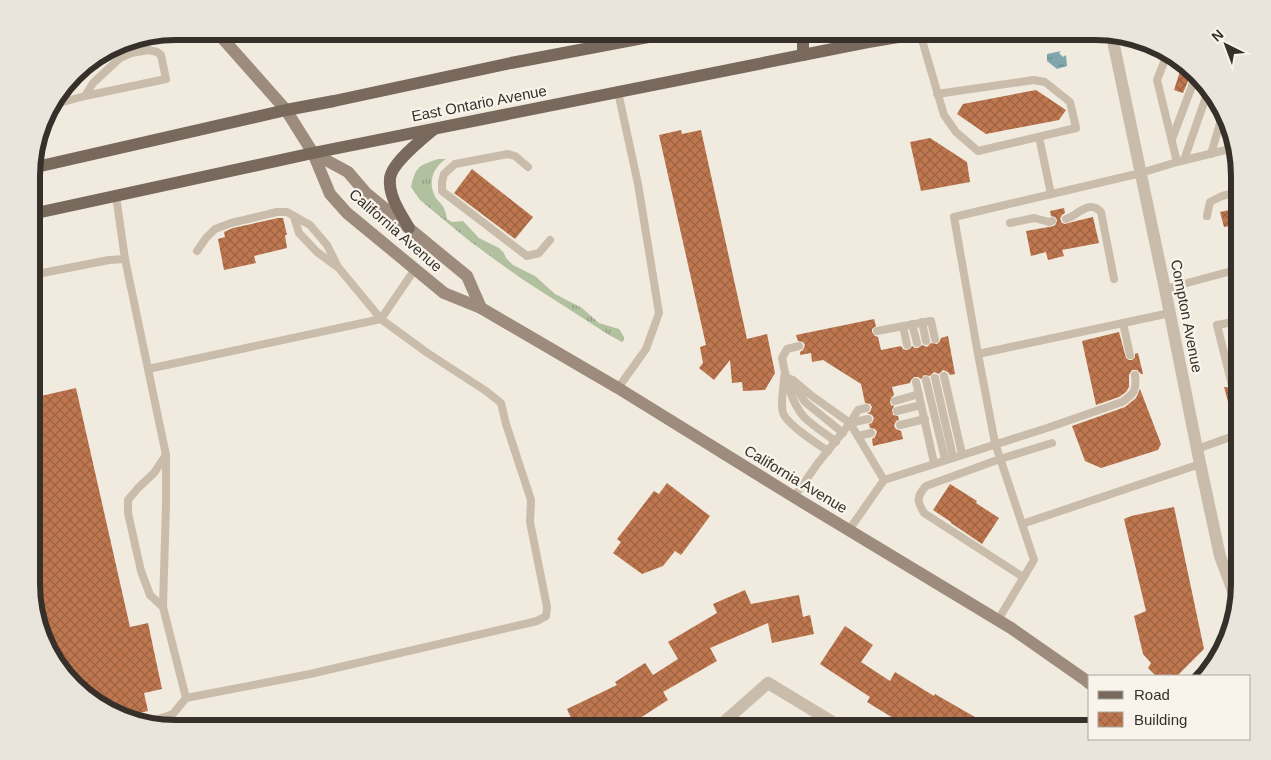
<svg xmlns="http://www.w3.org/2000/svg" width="1271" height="760" font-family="Arial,sans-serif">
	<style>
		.grass { fill: url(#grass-tufts) }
		.water { fill: url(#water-ripples) }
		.building { fill: url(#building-cross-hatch) }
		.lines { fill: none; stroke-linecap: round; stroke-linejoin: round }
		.lane { stroke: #c9bcab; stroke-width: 8 }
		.street { stroke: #c9bcab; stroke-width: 12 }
		.secondary { stroke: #9d8c7d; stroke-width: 12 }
		.primary { stroke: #78695c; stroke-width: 12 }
		.labels { text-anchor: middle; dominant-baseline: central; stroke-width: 4.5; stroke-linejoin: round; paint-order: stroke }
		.street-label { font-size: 15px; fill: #37302a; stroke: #f9f4eb }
		.rim { fill: none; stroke: #37302a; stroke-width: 6 }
	</style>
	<defs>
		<pattern id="grass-tufts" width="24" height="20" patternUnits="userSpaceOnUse" patternTransform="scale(1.25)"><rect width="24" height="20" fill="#b1c09f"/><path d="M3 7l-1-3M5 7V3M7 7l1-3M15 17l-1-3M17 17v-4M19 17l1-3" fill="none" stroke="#919c82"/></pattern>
		<pattern id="water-ripples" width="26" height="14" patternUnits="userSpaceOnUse" patternTransform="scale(1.25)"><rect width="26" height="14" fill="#7fa6ad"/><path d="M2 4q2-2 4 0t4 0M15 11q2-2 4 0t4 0" fill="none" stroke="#69888d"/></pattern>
		<pattern id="building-cross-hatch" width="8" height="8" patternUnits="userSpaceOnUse" patternTransform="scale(1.25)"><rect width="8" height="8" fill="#bf774f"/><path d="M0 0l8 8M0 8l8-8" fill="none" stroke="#9c6242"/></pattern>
	</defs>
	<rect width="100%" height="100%" fill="#f1ebdf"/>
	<path class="grass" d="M438,159H446C434,167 428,180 434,194C435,198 439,201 441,204C445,208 446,214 447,219L452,222L463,221L479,238L499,248L504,253L506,258L513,265L535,276L555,294L582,308L599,323L619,329L624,337V340L622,342L609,335L522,279L494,259L467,239L420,200L411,187C416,166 418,166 438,159Z"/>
	<polygon class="water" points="1061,51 1059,53 1063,57 1066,55 1067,66 1057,69 1047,61 1047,54"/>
	<g class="building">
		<polygon points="1182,65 1191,74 1183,93 1174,90"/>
		<polygon points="1036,90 1066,110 1059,120 986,134 957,114 963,104"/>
		<polygon points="681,130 682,134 701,130 747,339 767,334 775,373 765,390 743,391 742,382 732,383 730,360 714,380 699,368 703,363 700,347 706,345 659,135"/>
		<polygon points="930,138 967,162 970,182 921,191 910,142"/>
		<polygon points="472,169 533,217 515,239 454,193"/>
		<polygon points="1064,208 1065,213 1062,215 1060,219 1062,223 1065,224 1076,221 1093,217 1099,243 1062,250 1064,256 1048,260 1046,252 1031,256 1026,231 1054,226 1056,224 1057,220 1055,217 1051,216 1050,211"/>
		<polygon points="1239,208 1239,224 1224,227 1220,212"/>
		<polygon points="278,218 283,218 287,235 285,235 287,248 254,256 256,263 224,270 218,239 225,237 224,232 233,228"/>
		<polygon points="874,319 876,326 872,329 872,332 875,336 878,337 881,350 901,346 903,349 906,350 910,349 912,346 915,348 918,348 922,345 927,347 931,343 937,344 940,341 941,338 948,336 955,374 950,375 948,372 943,370 939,374 934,372 930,376 924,375 921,379 918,377 914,377 911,380 910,383 892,387 894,395 891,398 890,402 891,405 894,406 892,410 893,415 898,416 899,420 896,421 894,426 896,429 901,431 903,439 873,446 872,439 875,437 877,432 875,429 870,428 869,424 872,423 874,418 872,415 867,413 870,412 872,407 870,404 865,403 861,384 823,360 812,362 811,353 800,355 800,352 803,350 805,345 803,342 798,341 796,335"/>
		<polygon points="1119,332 1126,358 1129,360 1132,360 1135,357 1135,354 1138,353 1143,374 1141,374 1137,370 1132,370 1129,375 1129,387 1126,392 1119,397 1096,405 1082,341"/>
		<polygon points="1239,383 1239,404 1234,405 1232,409 1234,419 1239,422 1239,427 1235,427 1224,387 1227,387 1230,390 1234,390 1237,387 1237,384"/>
		<polygon points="76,388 130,627 148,623 162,689 144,693 148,711 127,716 103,709 55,664 32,603 32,398"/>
		<polygon points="1140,389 1161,444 1158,450 1101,468 1085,461 1072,426 1125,407 1136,398"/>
		<polygon points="667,483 710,516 681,555 675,551 663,566 642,574 613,553 621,542 617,539 654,491 659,494"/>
		<polygon points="950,484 977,501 976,503 999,518 982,544 951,523 951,522 933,510"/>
		<polygon points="1174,507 1204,649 1177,676 1156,676 1148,668 1151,663 1143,654 1134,616 1146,611 1124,519 1131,516"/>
		<polygon points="745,590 751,604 799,595 803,617 810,615 814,634 772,643 768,623 710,648 717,661 663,692 668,700 623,729 576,729 567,709 617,685 615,682 645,663 653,675 678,659 668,642 717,613 713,604"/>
		<polygon points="845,626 873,645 861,662 890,681 895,672 934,696 935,694 994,728 911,729 867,702 870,697 820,664"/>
	</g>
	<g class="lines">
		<g class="lane">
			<polyline points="920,33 944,115 956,132 978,151 1076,128 1070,102 1045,82 1034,80 937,94"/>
			<polyline points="1171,54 1166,57 1157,80 1177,162 1234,148"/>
			<polyline points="52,105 85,96 166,79 161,55 157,52 149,50 131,53 120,58 93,83 85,96"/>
			<polyline points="1039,137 1051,194"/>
			<polyline points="1172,139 1195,78"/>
			<polyline points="1211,154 1223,113"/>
			<polyline points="1184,160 1208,91"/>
			<polyline points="528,167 515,156 508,154 455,164 444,174 442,182 442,191 527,256 539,253 550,240"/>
			<polyline points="116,196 125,259"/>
			<polyline points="1207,216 1210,202 1222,196 1239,192"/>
			<polyline points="294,217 299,233 317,252 336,266"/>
			<path d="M1066,219C1078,215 1089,199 1101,212L1114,279"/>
			<polyline points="1010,223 1034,218 1049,222 1052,221"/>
			<polyline points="32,275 109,260 125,259 148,369 381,319 338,267 327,245 310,225 287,212 277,212 231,223 215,229 206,238 197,251"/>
			<polyline points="1165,289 1239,269"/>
			<polyline points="922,322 926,341"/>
			<polyline points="1123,323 1130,355"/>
			<polyline points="912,324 917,343"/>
			<polyline points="903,326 907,345"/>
			<polyline points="877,331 931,321 935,339"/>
			<path d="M799,346L787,349L782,358C786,378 790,401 804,417C813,426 826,434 836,442"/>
			<polyline points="978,354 1170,313"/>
			<polyline points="148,369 166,455 166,504 163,607 186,698"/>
			<polyline points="944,376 962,454"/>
			<path d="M784,377C784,387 780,404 783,413C787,424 817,444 828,451"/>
			<polyline points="935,378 953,457"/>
			<polyline points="790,379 805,402 843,433"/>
			<polyline points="793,380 812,396 850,423"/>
			<polyline points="926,380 945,459"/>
			<polyline points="916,382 934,463"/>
			<polyline points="1232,385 1217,325 1233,322"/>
			<polyline points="618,388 646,349 659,313 638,184 618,92"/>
			<polyline points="895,401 919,394"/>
			<polyline points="1238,409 1239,416"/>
			<polyline points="897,411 921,405"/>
			<polyline points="850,423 858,410 866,408"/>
			<polyline points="850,423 868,419"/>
			<polyline points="900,425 925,419"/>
			<polyline points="858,436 871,433"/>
			<polyline points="1197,449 1239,434"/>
			<polyline points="794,497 818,463 850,423 884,480"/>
			<polyline points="1022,524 1200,464"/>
			<path d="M849,530L884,480L1047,428L1122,402C1134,394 1137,390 1135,375"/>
			<path d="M1023,577L924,513C917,501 916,497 926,486L1000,459L1052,443"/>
			<polyline points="163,607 150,595 141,571 128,513 128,500 138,488 154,473 166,455"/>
			<polyline points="998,620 1034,560 995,443 978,354 954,217 1141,173 1177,162"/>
			<polyline points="150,722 173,714 186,698 310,674 537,621 546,616 547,607 530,522 531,500 506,424 501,403 486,391 426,352 381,319 415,269"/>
		</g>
		<g class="street">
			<polyline points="1112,36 1165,289 1197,449 1218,547 1220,556 1237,602"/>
			<polyline points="716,729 768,683 844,729"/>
		</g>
		<g class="secondary">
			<polyline points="216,31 286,110 313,153 330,194 347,213 444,293 481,308 618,388 794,497 1011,628 1084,679 1090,684"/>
			<polyline points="313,153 348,172 366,193 467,276 481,308"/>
		</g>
		<g class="primary">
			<polyline points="803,55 803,34 806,31"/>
			<polyline points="32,168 286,110 334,101 511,63 680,31"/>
			<polyline points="32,214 313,153 868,42 934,31"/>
			<path d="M409,228C401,214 388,196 390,178C392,163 421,140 433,130"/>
		</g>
	</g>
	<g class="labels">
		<g class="street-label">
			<text transform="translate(479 103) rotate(-11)">East Ontario Avenue</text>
			<text transform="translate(396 230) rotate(41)">California Avenue</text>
			<text transform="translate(1187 316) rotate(79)">Compton Avenue</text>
			<text transform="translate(796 479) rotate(31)">California Avenue</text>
		</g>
	</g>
	<path d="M0 0H1271V760H0ZM176 40H1095A136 136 0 0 1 1231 176V584A136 136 0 0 1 1095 720H176A136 136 0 0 1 40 584V176A136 136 0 0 1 176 40Z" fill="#e9e4dc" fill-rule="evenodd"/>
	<path class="rim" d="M176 40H1095A136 136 0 0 1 1231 176V584A136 136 0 0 1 1095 720H176A136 136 0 0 1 40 584V176A136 136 0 0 1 176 40Z"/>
	<rect x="1088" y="675" width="162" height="65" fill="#f9f4eb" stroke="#aba69e"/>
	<rect x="1098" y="691" width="25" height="8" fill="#78695c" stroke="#aba69e"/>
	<text x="1134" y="700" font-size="15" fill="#37302a">Road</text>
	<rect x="1098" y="712" width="25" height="15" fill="url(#building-cross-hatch)" stroke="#aba69e"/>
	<text x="1134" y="725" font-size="15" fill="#37302a">Building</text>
	<g transform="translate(1226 45) rotate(318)" stroke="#f9f4eb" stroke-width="4" paint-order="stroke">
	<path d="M0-4L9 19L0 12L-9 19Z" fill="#37302a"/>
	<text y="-8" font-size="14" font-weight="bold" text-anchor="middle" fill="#37302a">N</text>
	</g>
</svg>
